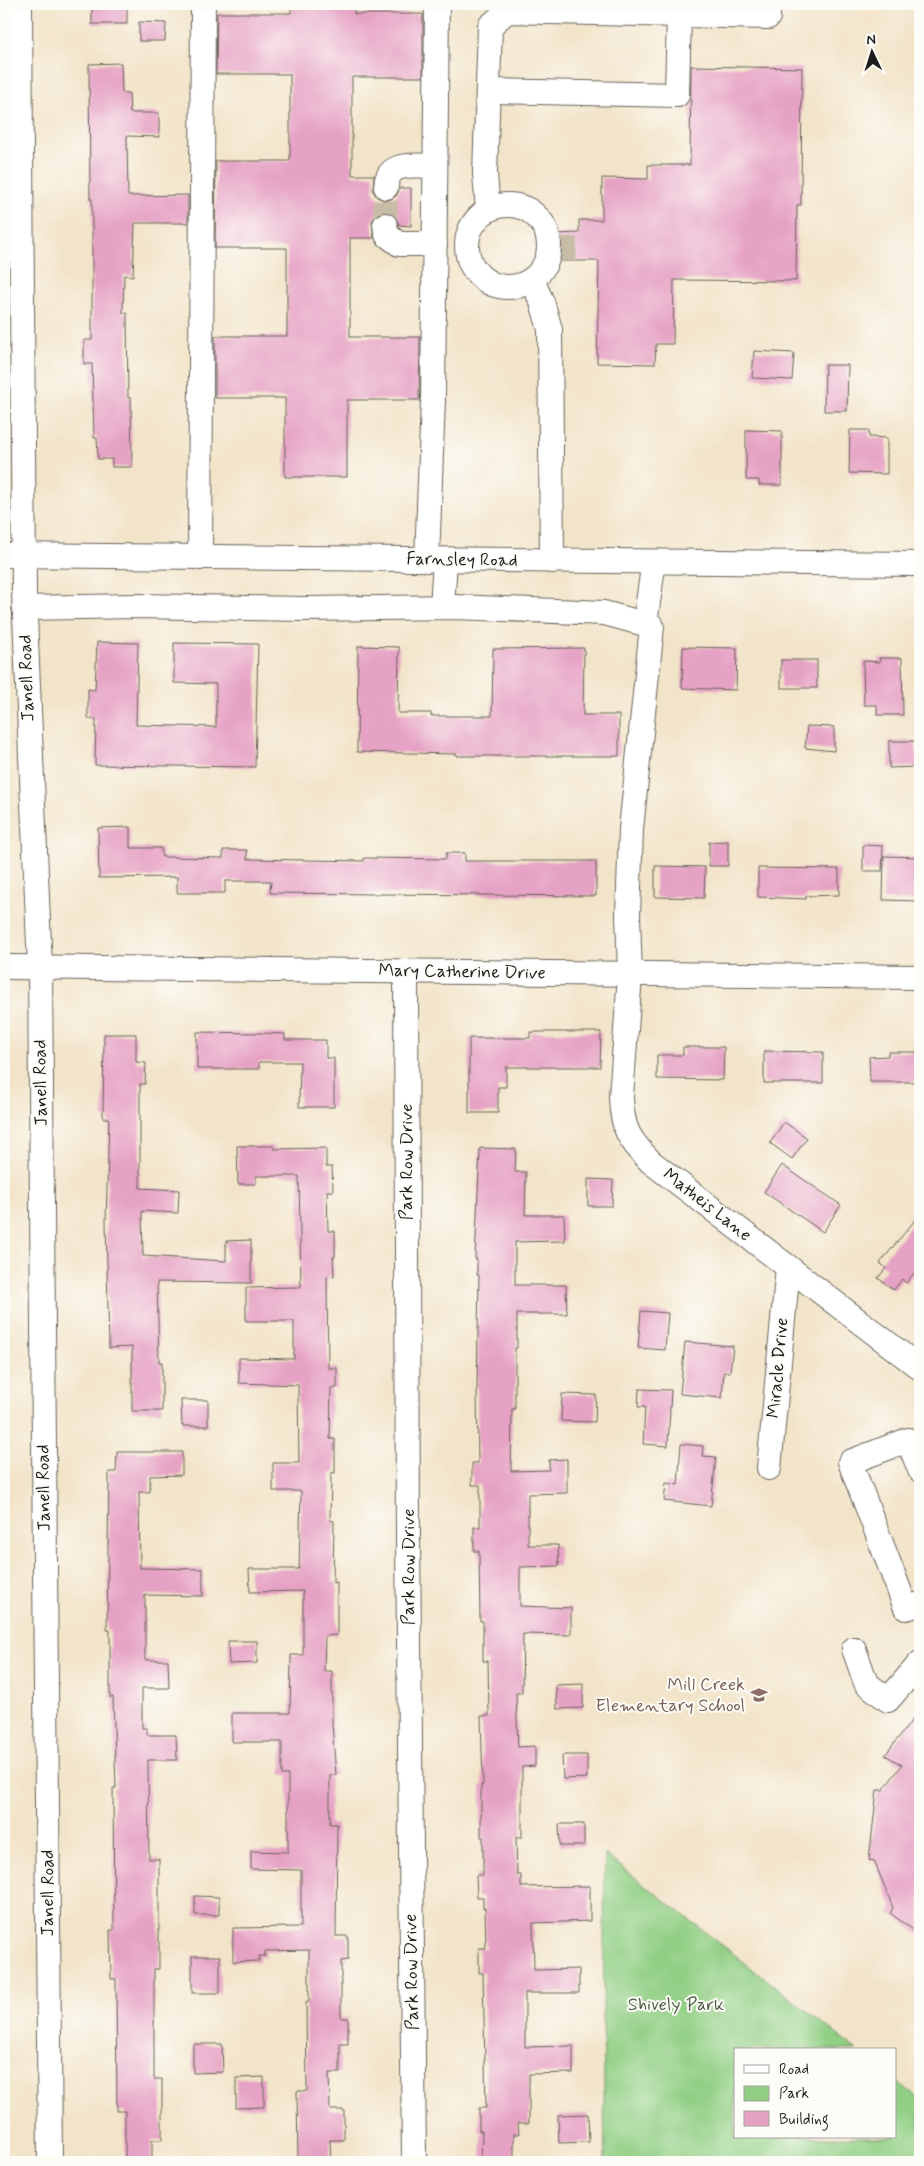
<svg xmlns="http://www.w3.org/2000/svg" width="924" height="2166" font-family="Mynerve,sans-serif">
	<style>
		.green { fill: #91cf84; stroke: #567650 }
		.building { fill: #e6a2c4 }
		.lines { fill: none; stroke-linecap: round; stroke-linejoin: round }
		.minor-tunnel { stroke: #c7bca6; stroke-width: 24; stroke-dasharray: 24 12; stroke-linecap: butt }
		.minor-casing { stroke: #676259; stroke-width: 26 }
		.minor { stroke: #fff; stroke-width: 24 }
		.labels { text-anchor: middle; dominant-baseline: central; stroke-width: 4; stroke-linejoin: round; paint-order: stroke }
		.street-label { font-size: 18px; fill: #1c1c1c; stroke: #fdfcf7 }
		.education-label { font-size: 18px; fill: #785e54; stroke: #fdfcf7; text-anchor: end }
		.park-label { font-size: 18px; fill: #455b40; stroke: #fdfcf7 }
	</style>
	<rect width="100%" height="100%" fill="#fdfcf7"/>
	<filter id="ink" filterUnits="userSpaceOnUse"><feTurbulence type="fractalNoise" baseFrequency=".02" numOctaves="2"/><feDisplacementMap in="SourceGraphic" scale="10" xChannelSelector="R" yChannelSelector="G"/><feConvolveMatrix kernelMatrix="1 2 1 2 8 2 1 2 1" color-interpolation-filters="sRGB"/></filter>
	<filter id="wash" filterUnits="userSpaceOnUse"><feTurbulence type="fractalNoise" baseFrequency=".0096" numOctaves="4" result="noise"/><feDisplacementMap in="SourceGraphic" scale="20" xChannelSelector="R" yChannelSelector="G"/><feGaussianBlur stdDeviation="1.12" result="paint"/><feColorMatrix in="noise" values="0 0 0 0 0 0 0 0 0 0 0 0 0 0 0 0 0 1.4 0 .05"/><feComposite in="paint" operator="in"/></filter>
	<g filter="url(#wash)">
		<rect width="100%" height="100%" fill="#f2e4c9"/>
		<polygon class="green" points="605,1854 857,2050 735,2050 735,2137 895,2137 895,2080 920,2099 920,2162 605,2162 603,2019"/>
		<g id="blocks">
			<g class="building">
				<rect x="92" y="4" width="35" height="20"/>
				<polygon points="291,4 354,4 354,14 423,14 423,77 352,77 352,175 374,175 373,191 377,197 383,200 390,200 396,196 400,188 411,188 411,226 399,225 395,216 389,212 382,212 376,215 372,221 374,238 350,238 350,337 420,337 419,400 347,400 347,477 285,477 285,398 215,398 215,336 287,336 287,248 215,248 216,161 290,161 290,74 216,74 217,13 291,13"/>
				<polygon points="139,22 166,23 165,41 139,41"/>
				<polygon points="121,63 122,93 129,93 130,113 159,113 159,137 127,136 128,196 188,195 188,223 135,223 133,276 124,275 123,313 127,313 128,398 131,398 132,467 112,467 112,459 98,459 97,438 94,438 92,364 84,364 84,340 92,340 92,199 90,199 89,64"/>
				<polygon points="691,66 802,68 801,205 797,205 796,281 674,280 673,344 656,344 655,364 597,363 599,261 556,261 556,234 579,233 579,220 602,220 602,178 648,179 648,165 690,165"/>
				<polygon points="754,351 794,353 792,380 752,378"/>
				<polygon points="825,365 848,365 847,411 824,411"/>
				<polygon points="746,430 782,431 782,485 759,485 759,480 746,480"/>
				<polygon points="850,430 869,430 869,437 887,438 887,474 849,473"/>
				<polygon points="97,642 138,643 136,725 216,727 216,684 174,683 174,643 258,644 255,767 95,765 96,719 88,719 88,689 95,690"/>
				<polygon points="358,646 399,647 398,713 431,713 431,716 492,716 493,649 584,648 583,715 619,715 619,756 457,756 457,754 357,752"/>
				<polygon points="683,647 737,648 736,690 682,688"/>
				<polygon points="879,658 902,658 903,715 877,715 877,705 864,705 863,661 880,662"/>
				<rect x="781" y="660" width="36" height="28"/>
				<polygon points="807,726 834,727 834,751 805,748"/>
				<polygon points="889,741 916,741 917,767 889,768"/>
				<polygon points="130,827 130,848 161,848 162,857 223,858 223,850 247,850 247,859 364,861 364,858 446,859 446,853 465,853 465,861 596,861 596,896 270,893 271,881 225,881 225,893 177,893 177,877 99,878 98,828"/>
				<polygon points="728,841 728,866 709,866 709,842"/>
				<polygon points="863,845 883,846 882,871 863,871"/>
				<polygon points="884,856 920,857 920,901 883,900"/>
				<polygon points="655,866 705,867 704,898 655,897"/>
				<polygon points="758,868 839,869 839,895 806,896 806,899 758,897"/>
				<polygon points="197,1032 259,1033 285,1034 285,1040 326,1040 326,1058 334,1058 334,1107 299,1107 300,1062 259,1062 259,1069 197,1069"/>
				<polygon points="530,1032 601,1032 600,1067 506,1067 506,1087 498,1087 498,1113 469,1113 469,1038 530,1038"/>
				<polygon points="104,1034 136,1034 136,1062 146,1063 145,1084 140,1084 140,1188 179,1190 178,1213 142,1211 143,1256 226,1261 226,1241 251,1240 251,1283 157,1282 159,1362 162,1362 162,1411 132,1411 132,1347 109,1348 106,1222 109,1118 103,1118"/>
				<polygon points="683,1047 724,1047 723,1080 657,1079 657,1055 683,1055"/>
				<polygon points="764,1051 823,1052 823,1083 764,1083"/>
				<polygon points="888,1052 920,1052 920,1082 870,1082 869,1057 888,1056"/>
				<polygon points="784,1122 807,1138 792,1159 770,1143"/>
				<polygon points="237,1146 274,1146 274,1149 326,1148 326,1167 332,1167 333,1191 327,1191 328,1231 335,1231 335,1257 333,1257 334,1276 327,1277 328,1368 337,1368 337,1388 331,1388 330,1439 335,1439 335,1473 331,1473 330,1520 334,1521 333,1583 337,1582 337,1635 325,1636 324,1671 332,1671 332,1724 336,1775 330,1775 330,1824 337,1824 336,1936 348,1936 348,1960 341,1961 341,2018 348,2018 348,2044 340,2044 340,2073 329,2073 330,2110 344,2110 344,2140 330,2140 331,2162 298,2162 297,2091 307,2091 306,2002 309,2002 309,1950 265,1951 265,1956 259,1956 259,1961 233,1962 233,1928 301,1927 301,1870 251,1869 251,1851 288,1852 288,1775 282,1775 282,1742 232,1742 232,1713 290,1713 291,1655 303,1655 303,1591 250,1592 249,1569 299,1569 301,1491 273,1491 273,1463 299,1463 298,1385 239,1383 239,1358 294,1359 294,1321 246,1321 246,1288 301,1287 299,1176 256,1176 256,1184 238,1184"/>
				<polygon points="480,1148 516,1149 515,1172 526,1172 525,1215 564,1215 565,1241 515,1242 515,1285 566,1285 567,1314 517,1314 517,1348 515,1348 515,1409 512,1409 511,1471 549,1470 549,1460 567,1459 567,1493 528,1494 528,1545 558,1545 559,1566 520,1567 520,1606 571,1608 571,1635 523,1634 522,1693 516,1693 518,1747 535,1746 535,1766 522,1767 522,1837 516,1837 517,1875 521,1875 521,1887 590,1886 590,1921 533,1923 534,1970 579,1969 579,1993 525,1993 525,2047 573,2046 573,2073 529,2074 529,2123 518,2123 519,2134 514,2134 514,2162 481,2162 482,2131 479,2131 479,2108 486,2108 483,1973 479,1973 479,1948 486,1948 485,1908 483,1908 483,1897 477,1897 476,1875 483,1875 483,1837 481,1837 481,1785 483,1785 481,1716 489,1716 488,1661 483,1661 483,1621 480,1621 479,1551 474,1551 474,1527 480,1527 480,1485 472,1485 472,1463 478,1463 477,1390 479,1275 477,1275 477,1259 475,1259"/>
				<polygon points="782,1165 841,1205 823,1232 764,1192"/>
				<polygon points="588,1179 613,1180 612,1206 588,1206"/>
				<polygon points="920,1214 920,1266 906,1283 902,1279 894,1290 878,1278 886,1268 880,1263"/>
				<polygon points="641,1311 668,1313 665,1350 638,1348"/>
				<polygon points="685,1342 733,1346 730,1372 724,1372 722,1398 680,1394"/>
				<polygon points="639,1389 671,1390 668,1446 643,1444 645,1407 638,1407"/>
				<polygon points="562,1394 596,1395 595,1422 561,1421"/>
				<polygon points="181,1400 208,1400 208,1426 182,1426"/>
				<polygon points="681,1444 703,1446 702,1456 716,1457 711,1506 664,1501 666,1483 678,1485"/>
				<polygon points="117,1452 182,1452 182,1475 150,1476 150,1492 139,1492 140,1568 203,1569 203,1596 145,1595 145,1660 168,1660 169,1688 142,1688 142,1728 147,1728 147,1735 176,1735 177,1760 148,1760 149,1859 159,1859 159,1969 154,1969 154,2079 162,2079 162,2140 152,2140 152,2162 125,2162 125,2111 117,2111 116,1979 111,1979 110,1930 114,1930 113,1788 116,1788 113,1697 110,1698 110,1630 107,1630 109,1472 116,1472"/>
				<polygon points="228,1641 257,1641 257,1663 229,1664"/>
				<polygon points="583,1684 583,1708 557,1709 556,1685"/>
				<polygon points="920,1710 920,1935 890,1913 893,1908 884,1885 874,1861 869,1860 877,1790 883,1790 902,1765 885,1755"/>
				<polygon points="562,1755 587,1755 587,1778 563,1779"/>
				<polygon points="559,1824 584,1824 584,1846 560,1846"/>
				<polygon points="195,1896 219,1897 219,1915 195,1915"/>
				<rect x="192" y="1956" width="28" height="37"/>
				<polygon points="193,2044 222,2044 223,2072 193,2073"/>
				<polygon points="264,2077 264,2107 236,2108 236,2078"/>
				<polygon points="588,2114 589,2142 559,2143 558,2115"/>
			</g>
		</g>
	</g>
	<g filter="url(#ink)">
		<use href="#blocks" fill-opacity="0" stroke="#676259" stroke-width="1"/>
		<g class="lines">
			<g class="minor-tunnel">
				<polyline points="385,225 386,187"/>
				<polyline points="564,261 565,234"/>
			</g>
			<g class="minor-casing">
				<g id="minor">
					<polyline points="20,4 24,592 40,968 50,2162"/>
					<polyline points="488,91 677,95 679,15"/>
					<path d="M386,187C387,160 415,166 435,166"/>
					<circle cx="508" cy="246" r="41"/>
					<polyline points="488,210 485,174 490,26 507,11 768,17 768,4"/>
					<polyline points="385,225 387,235 399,244 435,244"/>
					<polyline points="532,280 542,302 550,329 552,561"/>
					<polyline points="4,555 920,564"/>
					<polyline points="200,558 203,4"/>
					<polyline points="427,560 433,400 437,4"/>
					<polyline points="442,607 445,560"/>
					<path d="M24,608L137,606L305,609L456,607L604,613L652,626L631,829L628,915L630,975L621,1097C622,1129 629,1140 651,1162L920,1368"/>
					<polyline points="645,624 652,574 651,562"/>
					<polyline points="4,967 920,977"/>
					<polyline points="406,971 408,1536 414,2162"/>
					<polyline points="769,1468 788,1267"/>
					<polyline points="920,1470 908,1440 850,1462 906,1608 920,1604"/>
					<polyline points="854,1649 866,1683 888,1700 920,1663"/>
				</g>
			</g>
			<use href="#minor" class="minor"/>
		</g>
	</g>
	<defs>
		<g id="school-bare" transform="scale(1.35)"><path d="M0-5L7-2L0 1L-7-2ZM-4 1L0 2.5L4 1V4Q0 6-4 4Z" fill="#8d6e63" stroke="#fdfcf7" stroke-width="2.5" paint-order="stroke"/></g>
	</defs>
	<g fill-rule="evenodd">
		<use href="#school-bare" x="759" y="1695"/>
	</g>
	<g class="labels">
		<g class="street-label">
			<text transform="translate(462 560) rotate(1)">Farnsley Road</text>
			<text transform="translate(27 678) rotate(-92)">Janell Road</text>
			<text transform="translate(462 972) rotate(1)">Mary Catherine Drive</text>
			<text transform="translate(41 1083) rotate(-91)">Janell Road</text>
			<text transform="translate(407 1162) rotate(-90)">Park Row Drive</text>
			<text transform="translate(707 1205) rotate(38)">Matheis Lane</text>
			<text transform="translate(778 1368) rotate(-85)">Miracle Drive</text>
			<text transform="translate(44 1488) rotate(-91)">Janell Road</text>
			<text transform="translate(409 1567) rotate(-90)">Park Row Drive</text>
			<text transform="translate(48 1893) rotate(-90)">Janell Road</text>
			<text transform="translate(412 1972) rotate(-91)">Park Row Drive</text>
		</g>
		<g class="education-label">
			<text x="745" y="1685">Mill Creek<tspan x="745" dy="21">Elementary School</tspan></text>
		</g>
		<g class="park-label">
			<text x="676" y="2005">Shively Park</text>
		</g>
	</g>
	<rect width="924" height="2166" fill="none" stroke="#fdfcf7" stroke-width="20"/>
	<rect x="734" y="2048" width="162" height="90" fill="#fdfcf7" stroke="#a3a29f"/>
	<rect x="744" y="2065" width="25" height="8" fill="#ffffff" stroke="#a3a29f"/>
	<text x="779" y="2074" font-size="15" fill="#1c1c1c">Road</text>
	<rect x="744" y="2086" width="25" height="15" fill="#91cf84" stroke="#a3a29f"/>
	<text x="779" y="2098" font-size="15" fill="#1c1c1c">Park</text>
	<rect x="744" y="2111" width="25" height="15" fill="#e6a2c4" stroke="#a3a29f"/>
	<text x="779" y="2124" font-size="15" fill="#1c1c1c">Building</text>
	<g transform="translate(872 52) rotate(356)" stroke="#fdfcf7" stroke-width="4" paint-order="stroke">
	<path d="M0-4L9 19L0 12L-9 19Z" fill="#1c1c1c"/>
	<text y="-8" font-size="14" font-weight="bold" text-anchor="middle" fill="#1c1c1c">N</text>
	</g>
</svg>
